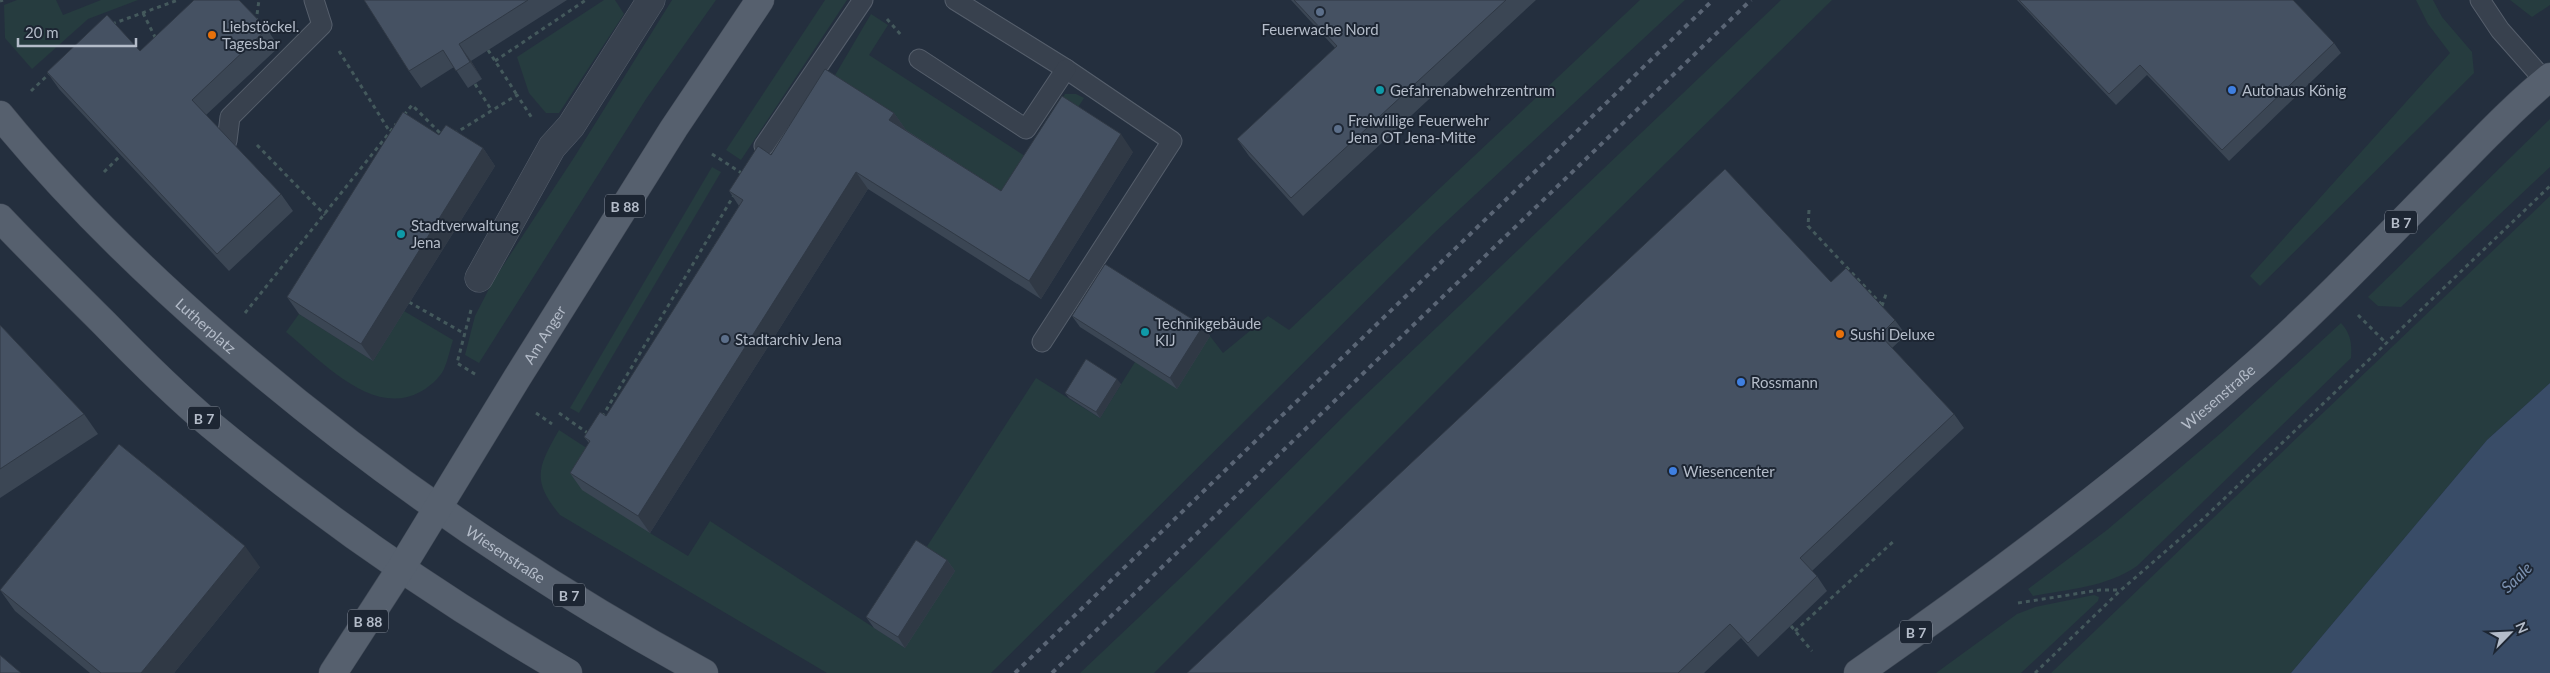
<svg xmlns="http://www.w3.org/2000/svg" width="2550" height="673" font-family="Lato,sans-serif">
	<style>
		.green { fill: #263c3f }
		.water { fill: #394c67 }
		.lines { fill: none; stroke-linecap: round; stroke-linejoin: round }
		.service-casing { stroke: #565f6c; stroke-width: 21 }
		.minor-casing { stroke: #565f6c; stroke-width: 29 }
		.primary-casing { stroke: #414a57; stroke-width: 29 }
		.path { stroke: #44595c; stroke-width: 3; stroke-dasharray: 4 4; stroke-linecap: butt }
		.service { stroke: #38414e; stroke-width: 19 }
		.minor { stroke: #38414e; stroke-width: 28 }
		.primary { stroke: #56606e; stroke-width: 28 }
		.rail { stroke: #5a6575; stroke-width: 4; stroke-dasharray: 5 5; stroke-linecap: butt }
		.wall { fill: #3b4654 }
		.shaded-wall { fill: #303945 }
		.building { fill: #455162; stroke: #303945 }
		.service-dot { fill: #5c6f8a; stroke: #1d2633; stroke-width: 2 }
		.food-dot { fill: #e8710a; stroke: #1d2633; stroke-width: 2 }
		.culture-dot { fill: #0f9aa8; stroke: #1d2633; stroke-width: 2 }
		.shop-dot { fill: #3f7fe0; stroke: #1d2633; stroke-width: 2 }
		.labels { text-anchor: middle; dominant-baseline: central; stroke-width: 4; stroke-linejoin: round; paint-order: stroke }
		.shield { fill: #1d2633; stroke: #878f9c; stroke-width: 1 }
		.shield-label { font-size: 14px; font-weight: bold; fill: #b4bcc9 }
		.poi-label { font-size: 15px; fill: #b4bcc9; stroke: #1d2633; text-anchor: start }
		.street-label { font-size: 15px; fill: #b4bcc9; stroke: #1d2633 }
		.water-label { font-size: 16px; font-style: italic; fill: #7c92b1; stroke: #1d2633 }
	</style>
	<rect width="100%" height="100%" fill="#242f3e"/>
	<g class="green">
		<polygon points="17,0 56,0 63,15 101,0 138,0 88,19 32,69 5,38 4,5"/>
		<polygon points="604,0 615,0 624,14 559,113 546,113 529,93 517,57"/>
		<polygon points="672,0 716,0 646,99 479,363 465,355 475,316 493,281 575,156"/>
		<polygon points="825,0 847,0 741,160 726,150"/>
		<path d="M1640,0H1685L1434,233L991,673H827L560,515C531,480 538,467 559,430L602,458L650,533L688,556L710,521L905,648L924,551L1036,378L1100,418L1135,362L1210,336L1223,353L1268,316L1289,330Z"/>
		<polygon points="1781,0 1832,0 1564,263 1154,673 1080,673 1192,567 1355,405"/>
		<polygon points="2416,0 2433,0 2442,17 2472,52 2474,73 2260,286 2250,276 2450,53 2428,24"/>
		<polygon points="2510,0 2550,0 2550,5 2532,17"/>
		<polygon points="871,14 888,25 869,55 1025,156 1065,94 1076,94 1084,98 1013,209 901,137 906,130 831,82"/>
		<polygon points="2550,119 2550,167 2401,307 2378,306 2368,297"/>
		<polygon points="712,167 721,172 579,413 570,408"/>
		<polygon points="2550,196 2550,383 2487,440 2291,673 2051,673"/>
		<path d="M404,311L453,340C450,349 448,360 444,369C440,378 428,388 420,392C372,418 321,360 286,332L299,314L373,361Z"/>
		<path d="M2341,323C2351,334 2352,344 2351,358L2137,566C2107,587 2069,589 2033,596L2028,589L2107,530L2221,433Z"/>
		<polygon points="2094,595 2099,597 2098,601 2021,673 1936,673 2017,614 2035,607"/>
	</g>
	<polygon class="water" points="2550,383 2550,673 2291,673 2487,440"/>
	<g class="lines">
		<g class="service-casing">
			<g id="service">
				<polyline points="955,0 1066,69 1172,141 1042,342"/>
				<polyline points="2480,0 2500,30 2545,81"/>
				<polyline points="919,59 1026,129 1066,69"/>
				<polyline points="227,141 230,117 322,25 314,0"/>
				<polyline points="764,146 863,0"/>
			</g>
		</g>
		<g class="minor-casing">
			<polyline id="minor" points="479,278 552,147 571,126 651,0"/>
		</g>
		<g class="primary-casing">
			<g id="primary">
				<path id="s1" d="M0,115C66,196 141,269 220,338C369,467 531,579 704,673"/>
				<path d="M0,218C34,254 69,288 104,323C138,358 173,393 211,425C322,517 443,601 568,673"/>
				<path id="s2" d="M333,673L401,568L517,378L674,128L760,0"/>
				<path id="s3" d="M1858,673C1996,577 2131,475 2257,363C2322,305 2383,241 2444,179C2478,145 2512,108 2550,77"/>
			</g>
		</g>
		<g class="path">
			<polyline points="0,1 3,0"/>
			<polyline points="143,13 156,39"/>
			<polyline points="887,19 901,35"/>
			<polyline points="256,22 259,0"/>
			<polyline points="112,24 178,0"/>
			<polyline points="488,50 517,95"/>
			<polyline points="339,51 390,132 396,124"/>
			<polyline points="495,61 586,0"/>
			<polyline points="475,84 492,111"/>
			<polyline points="31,91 51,72"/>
			<polyline points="404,115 412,105 443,136"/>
			<polyline points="454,134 517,95 532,118"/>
			<polyline points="257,145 325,215"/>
			<polyline points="712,154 743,174"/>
			<polyline points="104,172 121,155"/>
			<polyline points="1809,210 1808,226 1882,305"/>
			<polyline points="409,302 465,334"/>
			<polyline points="1882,306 1887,291"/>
			<polyline points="471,310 457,363 478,376"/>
			<polyline points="245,313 390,132"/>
			<polyline points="2358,315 2386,343"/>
			<polyline points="536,413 552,424"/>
			<polyline points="559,413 589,434"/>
			<polyline points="602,417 734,195"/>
			<polyline points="2018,603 2100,590 2121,590"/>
			<polyline points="1791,626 1812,651"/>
			<polyline points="1795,631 1895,540"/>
			<polyline points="2035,673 2121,590 2204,518 2550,186"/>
		</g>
		<use href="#service" class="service"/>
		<use href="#minor" class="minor"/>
		<use href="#primary" class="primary"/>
		<g class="rail">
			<polyline points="1015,673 1713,0"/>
			<polyline points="1052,673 1751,0"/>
		</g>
	</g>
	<g class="wall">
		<polygon points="364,0 567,0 471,61 482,79 468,88 454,67 421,88 409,71"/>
		<polygon points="1291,0 1536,0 1303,216 1249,156 1237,139 1335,48"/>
		<polygon points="2017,0 2293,0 2334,43 2341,53 2229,161 2147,75 2116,105"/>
		<polygon points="267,29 279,47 206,115 281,194 293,211 229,271 59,89 47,72"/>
		<polygon points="894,113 906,130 1001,191 1133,152 1041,299 868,189 650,533 582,490 570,473 589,443 584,437 606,416 739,206 729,191"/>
		<polygon points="439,135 483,148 495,166 373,361 299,314 287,297"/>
		<polygon points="1831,282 1895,320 1906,335 1892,348 1954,414 1964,428 1812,571 1817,576 1827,591 1758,657 1741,638 1704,673 1187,673"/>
		<polygon points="1072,316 1203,326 1210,336 1177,389 1080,327"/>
		<polygon points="0,325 84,414 98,434 0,498"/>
		<polygon points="1121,384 1100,418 1069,398 1065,393"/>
		<polygon points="947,560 955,571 905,648 874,628 866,617"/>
		<polygon points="260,567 174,673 90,673 15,611 0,590"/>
	</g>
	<g class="shaded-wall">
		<polygon points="459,44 471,61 482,79 470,62"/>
		<polygon points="894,113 906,130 901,137 889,120"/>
		<polygon points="1121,134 1133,152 1041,299 1029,281"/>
		<polygon points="483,148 495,166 373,361 361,344"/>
		<polygon points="856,172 868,189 650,533 638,516"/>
		<polygon points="1203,326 1210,336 1177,389 1170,378"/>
		<polygon points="1117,379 1121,384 1100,418 1096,412"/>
		<polygon points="245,546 260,567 174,673 141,673"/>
		<polygon points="947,560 955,571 905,648 898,637"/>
	</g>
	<g class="building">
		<polygon points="194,0 239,0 267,29 192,100 281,194 217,254 47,72 107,15 140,51"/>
		<polygon points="364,0 528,0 459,44 470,62 456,71 443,50 409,71"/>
		<polygon points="1294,0 1506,0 1291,198 1237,139 1337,46"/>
		<polygon points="2019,0 2293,0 2334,43 2222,150 2140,65 2109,94"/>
		<polygon points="825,69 894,113 889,120 1001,191 1062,96 1121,134 1029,281 856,172 638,516 570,473 590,441 584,437 600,412 606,416 743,200 729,191 758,146 771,155"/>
		<polygon points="403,112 439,135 446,125 483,148 361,344 287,297"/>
		<polygon points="1725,169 1831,282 1846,268 1895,320 1880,335 1954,414 1800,558 1817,576 1748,643 1730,624 1678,673 1187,673"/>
		<polygon points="1105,264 1203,326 1170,378 1072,316"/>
		<polygon points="0,325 84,414 0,469"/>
		<polygon points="1086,359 1117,379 1096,412 1065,393"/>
		<polygon points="119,444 245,546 141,673 101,673 0,590"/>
		<polygon points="916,540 947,560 898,637 866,617"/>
		<polygon points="0,655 21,673 0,673"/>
	</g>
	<g class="service-dot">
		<circle cx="1320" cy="12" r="5"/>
		<circle cx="1338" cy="129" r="5"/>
		<circle cx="725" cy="339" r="5"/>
	</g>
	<g class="food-dot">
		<circle cx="212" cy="35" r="5"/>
		<circle cx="1840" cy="334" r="5"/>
	</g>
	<g class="culture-dot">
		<circle cx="1380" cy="90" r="5"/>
		<circle cx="401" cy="234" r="5"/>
		<circle cx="1145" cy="332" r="5"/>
	</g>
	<g class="shop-dot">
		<circle cx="2232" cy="90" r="5"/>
		<circle cx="1741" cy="382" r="5"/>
		<circle cx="1673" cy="471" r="5"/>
	</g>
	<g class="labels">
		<g class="shield">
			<rect x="605" y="194.5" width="40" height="23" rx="4"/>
			<rect x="2385" y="210.5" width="32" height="23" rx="4"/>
			<rect x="188" y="406.5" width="32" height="23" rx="4"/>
			<rect x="553" y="583.5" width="32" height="23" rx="4"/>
			<rect x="348" y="609.5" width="40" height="23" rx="4"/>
			<rect x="1900" y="620.5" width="32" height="23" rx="4"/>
		</g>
		<g class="shield-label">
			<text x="625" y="206">B 88</text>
			<text x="2401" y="222">B 7</text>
			<text x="204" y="418">B 7</text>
			<text x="569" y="595">B 7</text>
			<text x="368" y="621">B 88</text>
			<text x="1916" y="632">B 7</text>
		</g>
		<g class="poi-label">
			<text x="222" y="26">Liebstöckel.<tspan x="222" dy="17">Tagesbar</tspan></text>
			<text x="1320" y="29" text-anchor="middle">Feuerwache Nord</text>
			<text x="1390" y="90">Gefahrenabwehrzentrum</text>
			<text x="2242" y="90">Autohaus König</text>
			<text x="1348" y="120">Freiwillige Feuerwehr<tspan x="1348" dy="17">Jena OT Jena-Mitte</tspan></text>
			<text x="411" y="225">Stadtverwaltung<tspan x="411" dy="17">Jena</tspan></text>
			<text x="1155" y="323">Technikgebäude<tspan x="1155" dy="17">KIJ</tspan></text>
			<text x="1850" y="334">Sushi Deluxe</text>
			<text x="735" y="339">Stadtarchiv Jena</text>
			<text x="1751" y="382">Rossmann</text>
			<text x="1683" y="471">Wiesencenter</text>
		</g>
		<g class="street-label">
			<text stroke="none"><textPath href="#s1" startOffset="295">Lutherplatz</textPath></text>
			<text stroke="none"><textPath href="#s2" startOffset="399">Am Anger</textPath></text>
			<text stroke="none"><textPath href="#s3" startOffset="454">Wiesenstraße</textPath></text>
			<text stroke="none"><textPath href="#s1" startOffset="672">Wiesenstraße</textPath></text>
		</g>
		<g class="water-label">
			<text transform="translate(2516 577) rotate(-44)">Saale</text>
		</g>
	</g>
	<g transform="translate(2510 633) rotate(66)" stroke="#1d2633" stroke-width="4" paint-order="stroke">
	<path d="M0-4L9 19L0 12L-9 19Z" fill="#b4bcc9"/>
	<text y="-8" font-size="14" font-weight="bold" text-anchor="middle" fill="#b4bcc9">N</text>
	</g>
	<path d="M18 38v8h118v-8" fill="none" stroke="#b4bcc9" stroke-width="2.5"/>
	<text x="25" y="38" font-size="15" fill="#b4bcc9" stroke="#1d2633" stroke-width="4" paint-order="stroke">20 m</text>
</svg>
